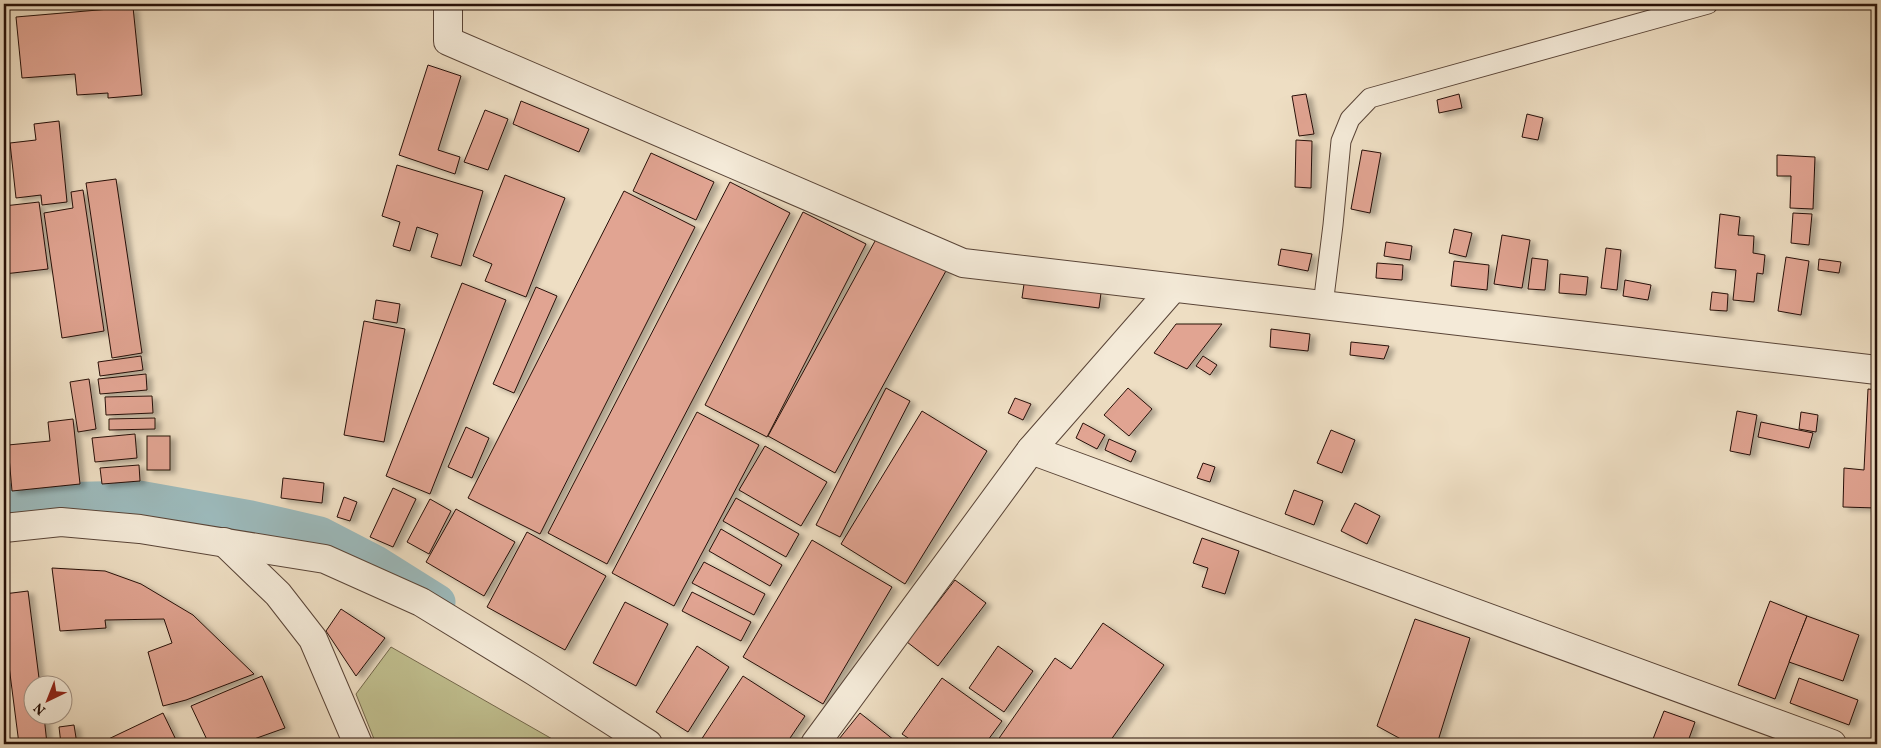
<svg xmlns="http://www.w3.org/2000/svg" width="1881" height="748" font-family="Vollkorn,serif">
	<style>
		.green { fill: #c0bf8f; stroke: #74684c }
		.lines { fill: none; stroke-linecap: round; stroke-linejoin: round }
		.canal { stroke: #9cbabc; stroke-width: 35 }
		.building { fill: #e1a492; stroke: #271008; filter: url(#shadow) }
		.service-casing { stroke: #594437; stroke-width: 21 }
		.minor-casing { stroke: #594437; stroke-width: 30 }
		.tertiary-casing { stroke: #594437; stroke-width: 30 }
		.service { stroke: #f4ead8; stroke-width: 19 }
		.minor { stroke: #f4ead8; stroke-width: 28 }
		.tertiary { stroke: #f4ead8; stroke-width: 28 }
	</style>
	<defs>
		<filter id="shadow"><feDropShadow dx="5.5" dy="3" stdDeviation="2.5" flood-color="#0004"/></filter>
	</defs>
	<rect width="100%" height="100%" fill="#eedec3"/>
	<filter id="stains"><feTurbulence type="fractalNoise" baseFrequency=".004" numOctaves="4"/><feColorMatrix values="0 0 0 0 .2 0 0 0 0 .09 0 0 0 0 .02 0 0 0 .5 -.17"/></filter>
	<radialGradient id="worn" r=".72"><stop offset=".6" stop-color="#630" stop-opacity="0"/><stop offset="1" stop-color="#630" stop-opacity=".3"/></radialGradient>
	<polygon class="green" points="391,647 561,744 376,744 356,694"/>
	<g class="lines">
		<polyline class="canal" points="4,501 139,498 251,518 320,534 376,563 438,602"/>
	</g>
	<g class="building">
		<polygon points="133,7 142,95 108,98 108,93 77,95 75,74 22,78 16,17"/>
		<polygon points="428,65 461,76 438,150 460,157 455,174 399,155"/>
		<polygon points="1306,94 1314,134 1299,136 1292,96"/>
		<polygon points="1459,94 1462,108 1439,113 1437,100"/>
		<polygon points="521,101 589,129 579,152 513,124"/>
		<polygon points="485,110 508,119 488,170 464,162"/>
		<polygon points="1527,114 1543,118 1538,140 1522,137"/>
		<polygon points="59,121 67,202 42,205 41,195 16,198 10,143 36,140 34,124"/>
		<polygon points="1296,140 1312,141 1311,188 1295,187"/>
		<polygon points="1362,150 1381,153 1370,213 1351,209"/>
		<polygon points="651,153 714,182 696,220 633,191"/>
		<polygon points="1777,155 1815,157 1813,209 1790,208 1791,176 1777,176"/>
		<polygon points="397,165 483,191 461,266 431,257 438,234 417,227 410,251 393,246 400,222 382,216"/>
		<polygon points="505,175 565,198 526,297 485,281 492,264 473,256"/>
		<polygon points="116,179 142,353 112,358 86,183"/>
		<polygon points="730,182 790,213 607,564 548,533"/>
		<polygon points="83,190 104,331 62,338 44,213 73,208 71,192"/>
		<polygon points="624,191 695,227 540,534 468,498"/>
		<polygon points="39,202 48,269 4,274 4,206"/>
		<polygon points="803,212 866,244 767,437 705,405"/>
		<polygon points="1793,213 1812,214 1809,245 1791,243"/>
		<polygon points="1720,214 1740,217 1738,235 1754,236 1753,253 1765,255 1763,274 1757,273 1754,302 1733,300 1736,270 1715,268"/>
		<polygon points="1454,229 1472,233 1466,257 1449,253"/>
		<polygon points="880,232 947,269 835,473 768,436"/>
		<polygon points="1502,235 1530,240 1522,288 1494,284"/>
		<polygon points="1386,242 1412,246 1410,260 1384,256"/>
		<polygon points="1606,248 1621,250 1617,290 1601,288"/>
		<polygon points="1281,249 1312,254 1308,271 1278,265"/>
		<polygon points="1786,257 1809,261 1801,315 1778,311"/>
		<polygon points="1532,258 1548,260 1545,290 1528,289"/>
		<polygon points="1819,259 1841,262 1839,273 1818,270"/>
		<polygon points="1454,261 1489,265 1487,290 1451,286"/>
		<polygon points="1377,263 1403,265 1402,280 1376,278"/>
		<polygon points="1560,274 1588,277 1586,295 1559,293"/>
		<polygon points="1625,280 1651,285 1648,300 1623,296"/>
		<polygon points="462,283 506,300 430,494 386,476"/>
		<polygon points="1024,284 1101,293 1099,308 1022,298"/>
		<polygon points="536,287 557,296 514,393 493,384"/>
		<polygon points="1712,292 1728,294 1727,311 1710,310"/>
		<polygon points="376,300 400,304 397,323 373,319"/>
		<polygon points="364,321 405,329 384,442 344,435"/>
		<polygon points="1176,324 1222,324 1187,369 1154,353"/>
		<polygon points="1271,329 1310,334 1308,351 1270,347"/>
		<polygon points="1351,342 1389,346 1384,359 1350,355"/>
		<polygon points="141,356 143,370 100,376 98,362"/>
		<polygon points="1203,356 1217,365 1210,375 1196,366"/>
		<polygon points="146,374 147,390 100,394 98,379"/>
		<polygon points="89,379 96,429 78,432 70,382"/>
		<polygon points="886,388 910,401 840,537 816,525"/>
		<polygon points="1128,388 1152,409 1129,436 1104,415"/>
		<polygon points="1868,389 1877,390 1877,508 1843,507 1844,468 1864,470"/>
		<polygon points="152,396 153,413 106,415 105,397"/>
		<polygon points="1015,398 1031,404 1023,420 1008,413"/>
		<polygon points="922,411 987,451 905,584 841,544"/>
		<polygon points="1737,411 1757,415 1750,455 1730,451"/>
		<polygon points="697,412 759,445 674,606 612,573"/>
		<polygon points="1801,412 1818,415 1816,432 1799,429"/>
		<polygon points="155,418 155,429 109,430 109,419"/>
		<polygon points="73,419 80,484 12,491 8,445 50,441 48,422"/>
		<polygon points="1761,422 1813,433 1809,448 1758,437"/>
		<polygon points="1083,423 1105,435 1097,449 1076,438"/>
		<polygon points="466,427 489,438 472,478 448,467"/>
		<polygon points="1331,430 1355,440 1342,473 1317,463"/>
		<polygon points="135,434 137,458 95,462 92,438"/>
		<rect x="147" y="436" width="23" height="34"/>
		<polygon points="1109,439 1136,451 1131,462 1105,450"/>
		<polygon points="765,446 827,482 801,526 739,490"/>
		<polygon points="1203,463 1215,467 1210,482 1197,478"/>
		<polygon points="139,465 140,481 102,484 100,468"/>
		<polygon points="283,478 324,483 322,503 281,498"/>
		<polygon points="393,488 416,499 393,547 370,537"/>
		<polygon points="1294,490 1323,501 1314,525 1285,514"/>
		<polygon points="344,497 357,502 350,521 337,517"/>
		<polygon points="736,498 799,534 786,557 723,521"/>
		<polygon points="430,499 451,511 429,554 407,542"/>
		<polygon points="1355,503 1380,516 1367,544 1341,531"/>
		<polygon points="456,509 515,542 484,596 426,562"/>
		<polygon points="721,529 782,565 770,586 709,551"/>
		<polygon points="527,532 606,576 565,650 487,607"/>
		<polygon points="1202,538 1239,551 1225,594 1202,587 1208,568 1193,563"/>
		<polygon points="812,540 892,587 823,704 743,657"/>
		<polygon points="704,562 765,594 754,615 692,583"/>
		<polygon points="52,568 105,571 141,584 193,615 254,674 186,700 163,706 148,652 172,643 164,619 105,620 106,628 60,631"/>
		<polygon points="955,580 986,603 938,666 907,642"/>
		<polygon points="28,591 40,686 32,686 32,716 44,716 47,744 19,744 4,627 4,594"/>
		<polygon points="692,592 751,622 741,641 682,611"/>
		<polygon points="1770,601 1807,616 1775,699 1738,685"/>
		<polygon points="625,602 668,624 636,686 593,663"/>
		<polygon points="341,609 385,638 356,676 326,631"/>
		<polygon points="1807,616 1859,635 1843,681 1789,662"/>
		<polygon points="1415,619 1470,638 1437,744 1410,744 1377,726"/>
		<polygon points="1103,623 1164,665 1108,744 995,744 1055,658 1071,669"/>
		<polygon points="697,646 729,667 688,732 656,712"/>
		<polygon points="998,646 1033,671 1004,712 969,688"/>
		<polygon points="262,676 285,728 240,744 209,744 191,706"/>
		<polygon points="743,676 805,716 786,744 708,744 701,740"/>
		<polygon points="942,678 1002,721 985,744 917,744 902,734"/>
		<polygon points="1799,678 1858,700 1849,725 1790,703"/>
		<polygon points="1664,711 1695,722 1687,744 1651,744"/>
		<polygon points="163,713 178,744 98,744"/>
		<polygon points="860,713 899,744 835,744"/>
		<polygon points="74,725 77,744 61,744 59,727"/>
	</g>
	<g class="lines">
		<g class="service-casing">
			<polyline id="service" points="1323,305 1333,225 1341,141 1350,119 1370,98 1708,4"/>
		</g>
		<g class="minor-casing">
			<g id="minor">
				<polyline points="448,4 448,41 963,263 1877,370"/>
				<polyline points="1031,450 1832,744"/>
				<polyline points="224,542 278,594 313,639 358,744"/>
				<polyline points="815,744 1031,450 1172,289"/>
			</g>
		</g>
		<g class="tertiary-casing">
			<polyline id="tertiary" points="4,528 61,522 140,529 325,559 421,602 534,671 648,744"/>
		</g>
		<use href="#service" class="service"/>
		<use href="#minor" class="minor"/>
		<use href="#tertiary" class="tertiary"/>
	</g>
	<rect width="1881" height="748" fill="none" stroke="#eedec3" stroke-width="20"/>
	<rect x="5" y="5" width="1871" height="738" fill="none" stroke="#271008" stroke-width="2.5"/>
	<rect x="10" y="10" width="1861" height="728" fill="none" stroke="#271008"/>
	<g transform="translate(48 700) rotate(223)"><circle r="24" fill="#f4ead8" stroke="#a29385"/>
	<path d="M0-4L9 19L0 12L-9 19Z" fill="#8f2418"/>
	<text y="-8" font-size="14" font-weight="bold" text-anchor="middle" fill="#271008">N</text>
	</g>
	<rect width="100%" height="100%" filter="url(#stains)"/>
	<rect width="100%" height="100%" fill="url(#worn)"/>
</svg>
